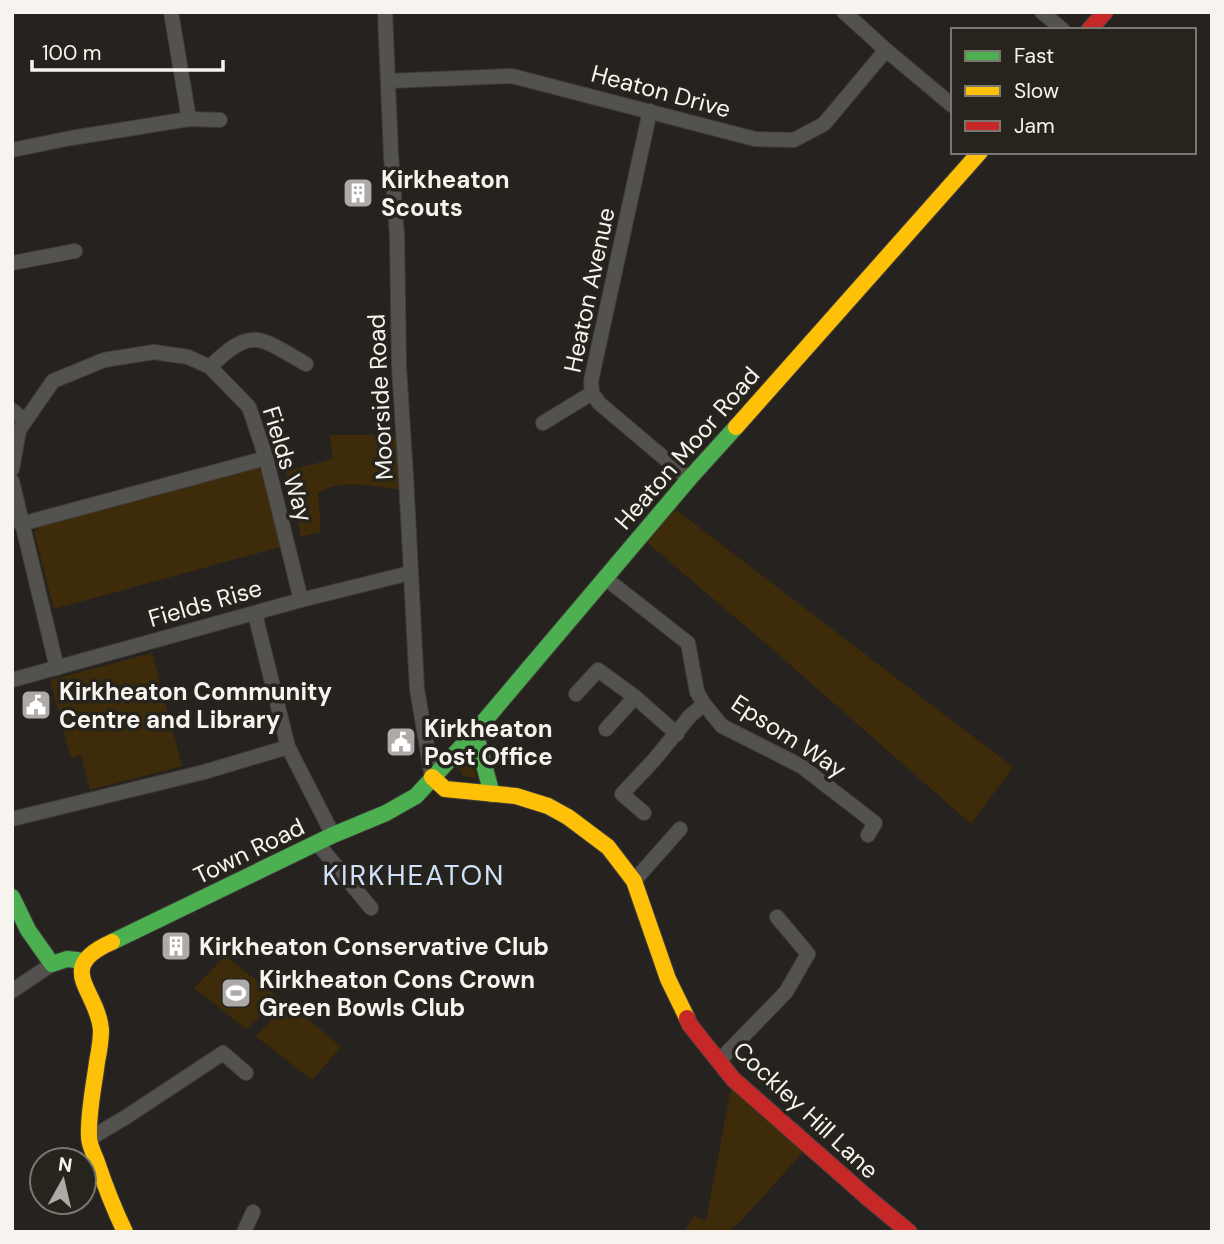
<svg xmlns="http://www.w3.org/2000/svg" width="1224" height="1244" font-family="'DM Sans',sans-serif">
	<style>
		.green { fill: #3e2b09 }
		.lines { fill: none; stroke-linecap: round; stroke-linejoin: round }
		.street-casing { stroke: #403e3b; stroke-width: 16 }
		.fast-casing { stroke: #403e3b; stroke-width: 18 }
		.slow-casing { stroke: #403e3b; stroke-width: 18 }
		.jam-casing { stroke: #403e3b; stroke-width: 18 }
		.street { stroke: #54524f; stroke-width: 14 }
		.fast { stroke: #4caf50; stroke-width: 16 }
		.slow { stroke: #ffc107; stroke-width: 16 }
		.jam { stroke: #c62828; stroke-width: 16 }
		.labels { text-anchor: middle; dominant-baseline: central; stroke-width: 7; stroke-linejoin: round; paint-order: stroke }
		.street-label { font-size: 24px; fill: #f7f4f0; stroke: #27231d }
		.poi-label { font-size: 24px; font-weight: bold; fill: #f7f4f0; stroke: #27231d; text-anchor: start }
		.quarter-label { font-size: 28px; letter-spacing: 2px; fill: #cfe1fa; stroke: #27231d }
	</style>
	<rect width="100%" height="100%" fill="#25221f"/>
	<g class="green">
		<path d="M330,435H397L402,490C376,487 341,478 318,493L321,532L301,537L286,471L333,459L330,440Z"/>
		<polygon points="258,468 265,477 280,547 54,609 34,532 42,524"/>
		<polygon points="676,510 1013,767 971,824 771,648 644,540"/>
		<polygon points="152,653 182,766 90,790 81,755 71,758 50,680"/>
		<path d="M463,759C472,762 476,769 476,778L463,776L459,769Z"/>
		<polygon points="225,956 279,998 246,1029 194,988"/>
		<polygon points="288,1002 341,1047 312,1080 256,1036"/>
		<polygon points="731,1088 804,1151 741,1221 728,1232 684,1232 694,1216 706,1221"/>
	</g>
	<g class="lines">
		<g class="street-casing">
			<g id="street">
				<polyline points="171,12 189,119"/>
				<polyline points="385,12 391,155 397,235 399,367 406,477 417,689 432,777"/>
				<polyline points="844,12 886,50 953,106"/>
				<polyline points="1042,12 1063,30"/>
				<polyline points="388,81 512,76 755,139 794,140 824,124 886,50"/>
				<polyline points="650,111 591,381 592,393 599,403 689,479"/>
				<polyline points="12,150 71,138 189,119 220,120"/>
				<polyline points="12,263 75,251"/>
				<path d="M210,367C252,325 260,338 306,364"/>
				<polyline points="12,410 25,421"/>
				<polyline points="543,423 592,393"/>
				<polyline points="12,469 19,430 53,381 104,360 154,352 188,357 210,367 249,407 266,458 301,600"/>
				<polyline points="12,481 57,668"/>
				<polyline points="21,524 266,458"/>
				<polyline points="605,578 688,643 697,692 704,704 722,726 801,766 875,823 868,835"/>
				<polyline points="255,614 288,747 333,835"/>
				<polyline points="12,680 301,600 410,573"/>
				<polyline points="576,694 598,670 635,697 677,734"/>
				<polyline points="606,729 635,697"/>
				<polyline points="644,813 622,794 654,760 690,716 704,704"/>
				<polyline points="12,819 204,772 288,747"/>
				<polyline points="317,843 371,908"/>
				<polyline points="634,881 680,829"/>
				<polyline points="12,991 52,964"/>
				<polyline points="719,1061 786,992 808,954 777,917"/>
				<polyline points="89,1139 126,1117 223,1053 246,1073"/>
				<polyline points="244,1232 253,1212"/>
			</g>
		</g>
		<g class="fast-casing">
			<g id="fast">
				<polyline points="475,732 492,794"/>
				<polyline points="12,897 28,930 52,964 67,959 85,961"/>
				<polyline points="112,942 333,835 386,813 416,796 475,732 689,479 736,427"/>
			</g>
		</g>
		<g class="slow-casing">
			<g id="slow">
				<polyline points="736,427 980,152"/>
				<polyline points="432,777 445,789 516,796 548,806 568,817 608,847 634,881 668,979 687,1018"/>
				<path d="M112,942C53,968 98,990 101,1030C101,1040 99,1052 97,1062C94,1086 88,1112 89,1137C89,1145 94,1154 97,1162C105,1186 114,1209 125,1232"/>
			</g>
		</g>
		<g class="jam-casing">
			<g id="jam">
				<polyline points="1089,30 1105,12"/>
				<polyline points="687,1018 690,1025 733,1079 868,1198 909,1232"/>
			</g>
		</g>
		<use href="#street" class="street"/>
		<use href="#fast" class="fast"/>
		<use href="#slow" class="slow"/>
		<use href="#jam" class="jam"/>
	</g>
	<defs>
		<g id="building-square" transform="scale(1.575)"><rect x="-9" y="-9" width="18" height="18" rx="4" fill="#aeaaa7" stroke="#27231d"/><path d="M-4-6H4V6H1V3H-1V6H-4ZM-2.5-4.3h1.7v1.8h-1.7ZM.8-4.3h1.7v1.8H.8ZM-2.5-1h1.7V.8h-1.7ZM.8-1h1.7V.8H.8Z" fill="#fff"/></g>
		<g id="civic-square" transform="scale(1.575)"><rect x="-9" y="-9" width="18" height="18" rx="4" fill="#aeaaa7" stroke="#27231d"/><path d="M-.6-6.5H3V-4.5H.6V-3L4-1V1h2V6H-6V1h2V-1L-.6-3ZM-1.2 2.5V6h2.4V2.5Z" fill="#fff"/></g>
		<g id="stadium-square" transform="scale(1.575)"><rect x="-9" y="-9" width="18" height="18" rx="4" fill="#aeaaa7" stroke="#27231d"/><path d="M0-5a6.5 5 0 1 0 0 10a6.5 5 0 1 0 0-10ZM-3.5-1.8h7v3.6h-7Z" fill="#fff"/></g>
	</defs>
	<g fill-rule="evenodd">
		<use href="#building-square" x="358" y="193"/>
		<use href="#civic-square" x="36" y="705"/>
		<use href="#civic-square" x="401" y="742"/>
		<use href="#building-square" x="176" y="946"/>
		<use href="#stadium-square" x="236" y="993"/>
	</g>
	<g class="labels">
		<g class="street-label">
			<text transform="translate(661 91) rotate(15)">Heaton Drive</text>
			<text transform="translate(589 290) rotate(-78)">Heaton Avenue</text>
			<text transform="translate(380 397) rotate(-93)">Moorside Road</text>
			<text transform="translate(687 448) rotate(-49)">Heaton Moor Road</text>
			<text transform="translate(288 464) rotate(73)">Fields Way</text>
			<text transform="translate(205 603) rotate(-16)">Fields Rise</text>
			<text transform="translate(789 736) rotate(33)">Epsom Way</text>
			<text transform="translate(249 851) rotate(-26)">Town Road</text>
			<text transform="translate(806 1110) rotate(43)">Cockley Hill Lane</text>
		</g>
		<g class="poi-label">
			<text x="381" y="179">Kirkheaton<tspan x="381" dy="28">Scouts</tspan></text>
			<text x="59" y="691">Kirkheaton Community<tspan x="59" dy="28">Centre and Library</tspan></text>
			<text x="424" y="728">Kirkheaton<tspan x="424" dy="28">Post Office</tspan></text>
			<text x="199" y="946">Kirkheaton Conservative Club</text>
			<text x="259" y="979">Kirkheaton Cons Crown<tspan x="259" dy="28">Green Bowls Club</tspan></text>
		</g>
		<g class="quarter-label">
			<text x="414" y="875">KIRKHEATON</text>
		</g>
	</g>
	<rect width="1224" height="1244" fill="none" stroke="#f7f4f0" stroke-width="28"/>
	<rect x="951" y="28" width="245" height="126" fill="#27231d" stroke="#7a7771" stroke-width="2"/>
	<rect x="965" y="51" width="35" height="10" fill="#4caf50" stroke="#7a7771" stroke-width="2"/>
	<text x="1014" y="63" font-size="21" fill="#f7f4f0">Fast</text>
	<rect x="965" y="86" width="35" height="10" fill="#ffc107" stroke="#7a7771" stroke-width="2"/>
	<text x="1014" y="98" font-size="21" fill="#f7f4f0">Slow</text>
	<rect x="965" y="121" width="35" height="10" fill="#c62828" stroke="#7a7771" stroke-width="2"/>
	<text x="1014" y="133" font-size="21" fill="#f7f4f0">Jam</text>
	<g transform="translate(63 1181) rotate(8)"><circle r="33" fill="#27231d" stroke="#7a7771" stroke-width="2"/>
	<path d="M0-5L12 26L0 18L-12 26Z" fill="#aeaaa7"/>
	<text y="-10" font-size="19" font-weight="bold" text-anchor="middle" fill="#f7f4f0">N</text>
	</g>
	<path d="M32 60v10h191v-10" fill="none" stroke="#f7f4f0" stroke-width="3.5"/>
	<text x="42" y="60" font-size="21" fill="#f7f4f0" stroke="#27231d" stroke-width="5" paint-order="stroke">100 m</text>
</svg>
